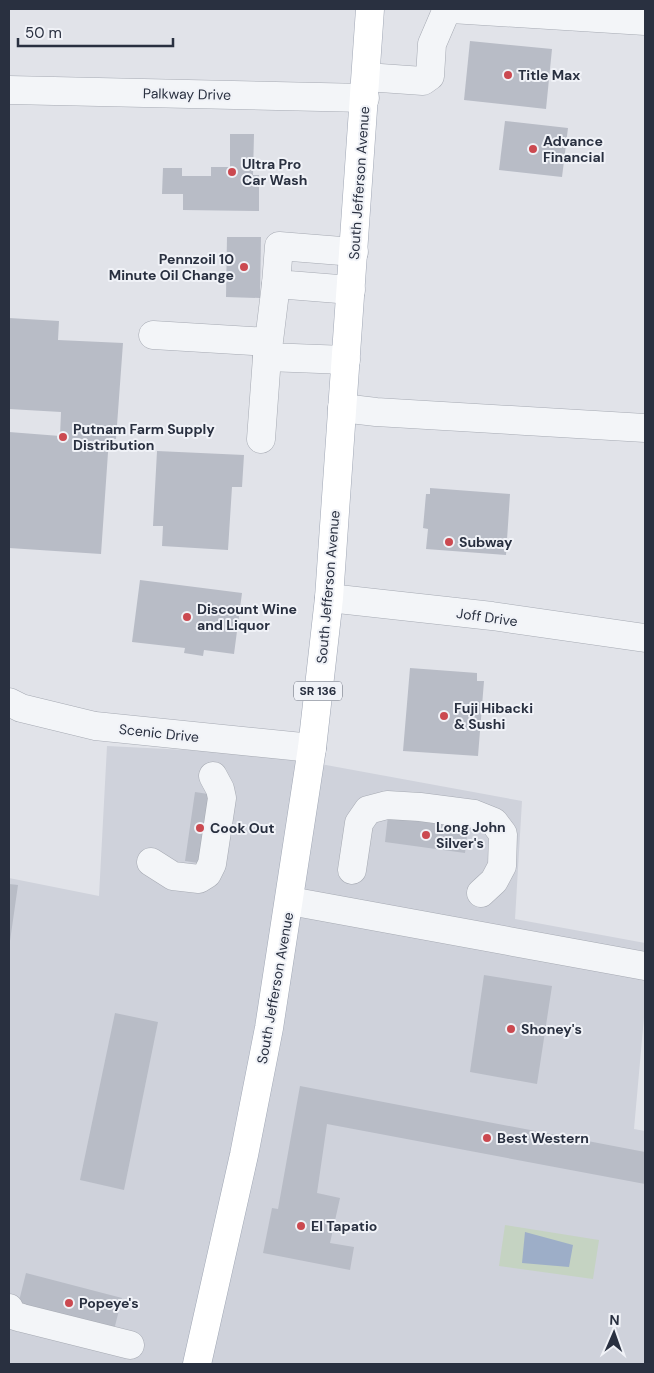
<svg xmlns="http://www.w3.org/2000/svg" width="654" height="1373" font-family="'DM Sans',sans-serif">
	<style>
		.built { fill: #cfd2db }
		.green { fill: #c5d3c2 }
		.water { fill: #9daec8 }
		.building { fill: #b8bcc6 }
		.lines { fill: none; stroke-linecap: round; stroke-linejoin: round }
		.minor-casing { stroke: #a6aab3; stroke-width: 29 }
		.major-casing { stroke: #a0a7b5; stroke-width: 29 }
		.minor { stroke: #f3f5f8; stroke-width: 28 }
		.major { stroke: #fff; stroke-width: 28 }
		.poi-dot { fill: #cb4950; stroke: #f0f2f7; stroke-width: 2 }
		.labels { text-anchor: middle; dominant-baseline: central; stroke-width: 4; stroke-linejoin: round; paint-order: stroke }
		.shield { fill: #f0f2f7; stroke: #656a77; stroke-width: 1 }
		.shield-label { font-size: 12px; font-weight: bold; fill: #293040 }
		.poi-label { font-size: 14px; font-weight: bold; fill: #293040; stroke: #f0f2f7; text-anchor: start }
		.street-label { font-size: 14px; fill: #293040; stroke: #f0f2f7 }
	</style>
	<rect width="100%" height="100%" fill="#e1e3e9"/>
	<polygon class="built" points="107,746 266,754 522,801 515,919 645,943 645,1006 634,1129 645,1131 645,1364 9,1364 9,878 99,896"/>
	<polygon class="green" points="505,1225 599,1240 593,1279 499,1266"/>
	<polygon class="water" points="525,1232 573,1245 569,1267 522,1263"/>
	<g class="building">
		<polygon points="470,41 552,49 546,109 464,100"/>
		<polygon points="505,121 568,128 562,177 499,170"/>
		<polygon points="230,134 254,134 253,175 259,175 259,211 183,210 183,194 162,194 163,168 182,168 182,176 211,176 211,167 230,167"/>
		<polygon points="227,237 261,237 260,298 226,297"/>
		<polygon points="9,318 59,321 58,340 123,343 116,439 109,438 101,554 9,548 9,432 60,436 61,412 9,409"/>
		<polygon points="157,451 244,455 242,487 232,487 228,550 162,546 163,526 153,526"/>
		<polygon points="430,488 510,494 506,555 426,549 428,529 423,528 426,494 430,494"/>
		<polygon points="140,580 242,593 234,654 204,650 203,656 184,653 185,648 132,642"/>
		<polygon points="410,668 477,673 477,681 484,681 478,756 403,751"/>
		<polygon points="195,792 215,795 205,864 185,861"/>
		<polygon points="388,816 468,828 465,853 385,842"/>
		<polygon points="9,884 18,885 10,941 9,941"/>
		<polygon points="484,975 552,986 537,1084 470,1072"/>
		<polygon points="115,1013 158,1022 124,1190 80,1180"/>
		<polygon points="300,1086 645,1152 645,1184 327,1124 317,1193 340,1198 330,1243 354,1247 350,1270 263,1253 272,1208 278,1209"/>
		<polygon points="26,1273 122,1298 113,1334 17,1309"/>
	</g>
	<g class="lines">
		<g class="minor-casing">
			<g id="minor">
				<polyline points="451,9 645,21"/>
				<polyline points="366,77 423,81 430,76 432,44 447,9"/>
				<polyline points="9,90 365,98"/>
				<polyline points="276,284 267,357 346,360"/>
				<polyline points="351,290 276,284 279,246 354,252"/>
				<polyline points="153,335 268,342"/>
				<polyline points="342,408 376,412 645,428"/>
				<polyline points="261,439 267,357"/>
				<polyline points="329,598 492,616 645,638"/>
				<polyline points="9,702 21,708 95,726 312,748"/>
				<polyline points="151,862 173,876 199,879 207,874 212,864 222,798 220,789 213,776"/>
				<polyline points="352,870 359,823 368,810 387,805 420,807 474,814 494,822 503,834 502,866 494,881 481,893"/>
				<polyline points="290,901 645,966"/>
				<polyline points="9,1308 12,1315 22,1318 130,1345"/>
			</g>
		</g>
		<g class="major-casing">
			<polyline id="major" points="197,1364 244,1155 269,1028 312,748 329,598 370,9"/>
		</g>
		<use href="#minor" class="minor"/>
		<use href="#major" class="major"/>
	</g>
	<g class="poi-dot">
		<circle cx="508" cy="75" r="5"/>
		<circle cx="533" cy="149" r="5"/>
		<circle cx="232" cy="172" r="5"/>
		<circle cx="244" cy="267" r="5"/>
		<circle cx="63" cy="437" r="5"/>
		<circle cx="449" cy="542" r="5"/>
		<circle cx="187" cy="617" r="5"/>
		<circle cx="444" cy="716" r="5"/>
		<circle cx="200" cy="828" r="5"/>
		<circle cx="426" cy="835" r="5"/>
		<circle cx="511" cy="1029" r="5"/>
		<circle cx="487" cy="1138" r="5"/>
		<circle cx="301" cy="1226" r="5"/>
		<circle cx="69" cy="1303" r="5"/>
	</g>
	<g class="labels">
		<rect class="shield" x="294" y="681.5" width="48" height="19" rx="4"/>
		<g class="shield-label">
			<text x="318" y="691">SR 136</text>
		</g>
		<g class="poi-label">
			<text x="518" y="75">Title Max</text>
			<text x="543" y="141">Advance<tspan x="543" dy="16">Financial</tspan></text>
			<text x="242" y="164">Ultra Pro<tspan x="242" dy="16">Car Wash</tspan></text>
			<text x="234" y="259" text-anchor="end">Pennzoil 10<tspan x="234" dy="16">Minute Oil Change</tspan></text>
			<text x="73" y="429">Putnam Farm Supply<tspan x="73" dy="16">Distribution</tspan></text>
			<text x="459" y="542">Subway</text>
			<text x="197" y="609">Discount Wine<tspan x="197" dy="16">and Liquor</tspan></text>
			<text x="454" y="708">Fuji Hibacki<tspan x="454" dy="16">&amp; Sushi</tspan></text>
			<text x="436" y="827">Long John<tspan x="436" dy="16">Silver's</tspan></text>
			<text x="210" y="828">Cook Out</text>
			<text x="521" y="1029">Shoney's</text>
			<text x="497" y="1138">Best Western</text>
			<text x="311" y="1226">El Tapatio</text>
			<text x="79" y="1303">Popeye's</text>
		</g>
		<g class="street-label">
			<text transform="translate(187 94) rotate(1)">Palkway Drive</text>
			<text transform="translate(359 183) rotate(-86)">South Jefferson Avenue</text>
			<text transform="translate(328 587) rotate(-85)">South Jefferson Avenue</text>
			<text transform="translate(487 617) rotate(8)">Joff Drive</text>
			<text transform="translate(159 733) rotate(6)">Scenic Drive</text>
			<text transform="translate(275 988) rotate(-80)">South Jefferson Avenue</text>
		</g>
	</g>
	<rect width="654" height="1373" fill="none" stroke="#293040" stroke-width="20"/>
	<g transform="translate(614 1333) rotate(2)" stroke="#f0f2f7" stroke-width="4" paint-order="stroke">
	<path d="M0-4L9 19L0 12L-9 19Z" fill="#293040"/>
	<text y="-8" font-size="14" font-weight="bold" text-anchor="middle" fill="#293040">N</text>
	</g>
	<path d="M18 38v8h155v-8" fill="none" stroke="#293040" stroke-width="2.5"/>
	<text x="25" y="38" font-size="15" fill="#293040" stroke="#f0f2f7" stroke-width="4" paint-order="stroke">50 m</text>
</svg>
